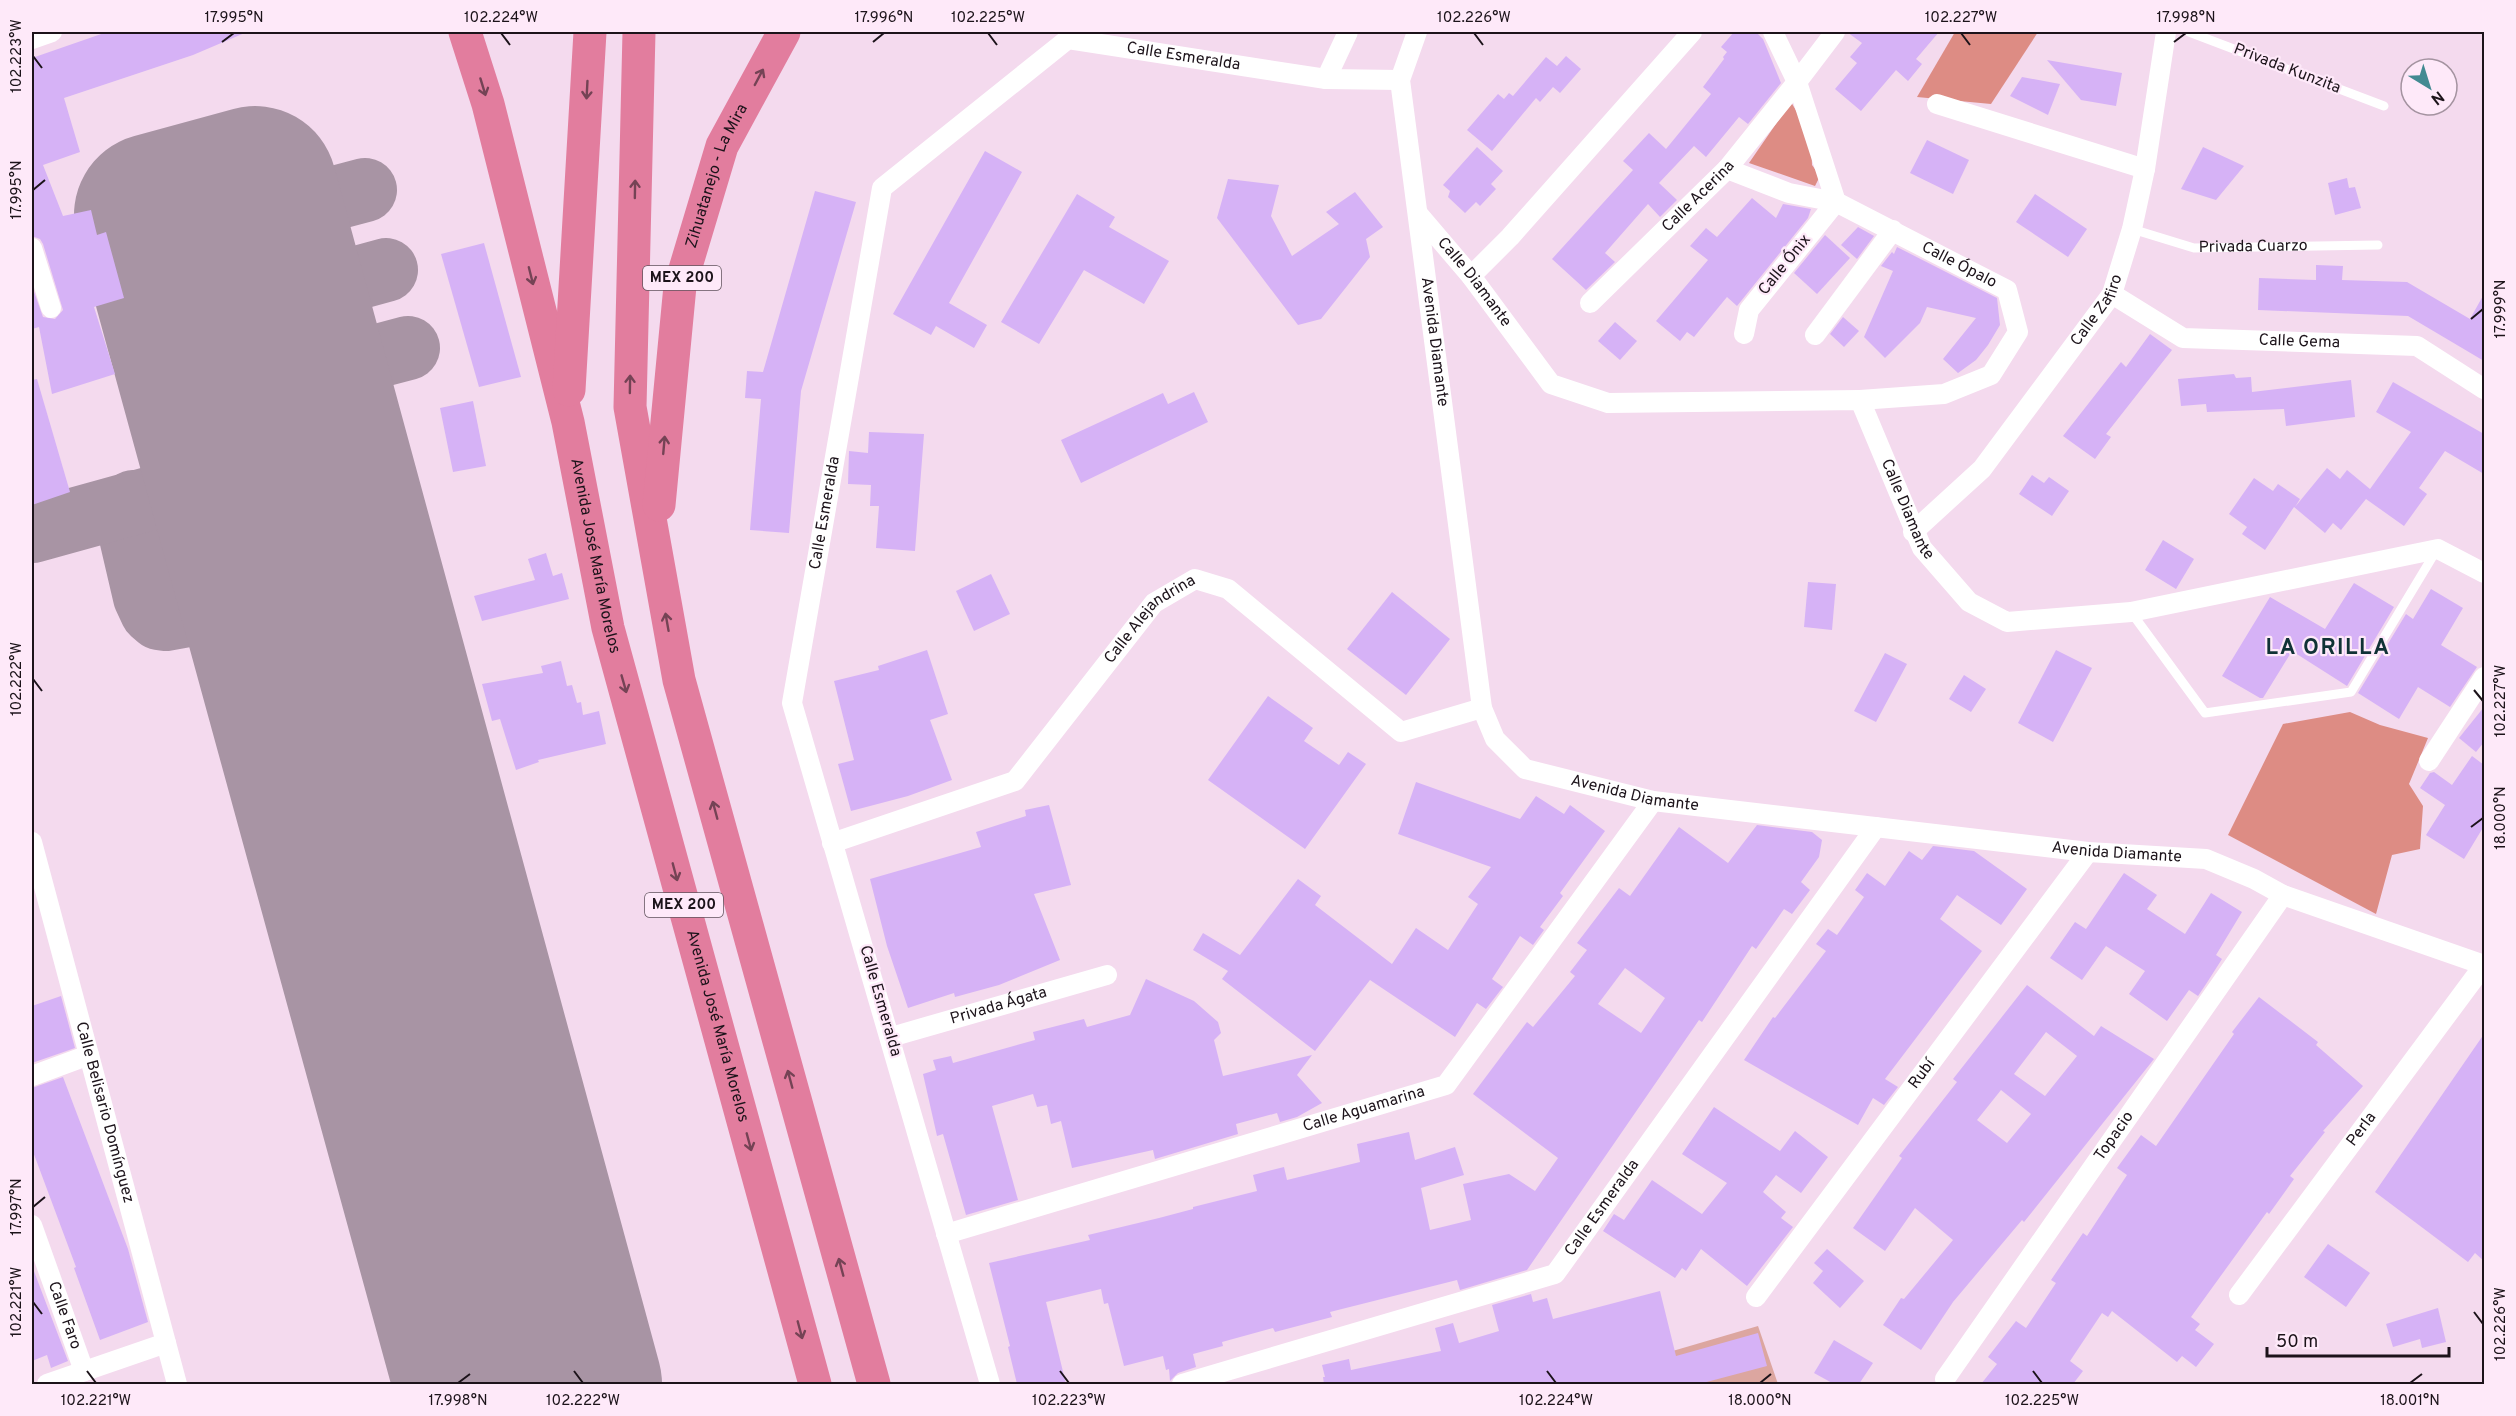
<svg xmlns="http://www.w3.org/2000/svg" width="2516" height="1416" font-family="Overpass,sans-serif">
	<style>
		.green { fill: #dca6a0 }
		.forest { fill: #dd8c84 }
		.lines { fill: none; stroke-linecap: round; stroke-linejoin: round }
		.taxiway { stroke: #a894a4; stroke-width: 64 }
		.runway { stroke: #a894a4; stroke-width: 164 }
		.building { fill: #d6b2f6; fill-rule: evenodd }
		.lane { stroke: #fff; stroke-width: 9 }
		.street { stroke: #fff; stroke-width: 20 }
		.highway { stroke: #e27d9e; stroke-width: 33 }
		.oneway { stroke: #754355 }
		.ticks { fill: none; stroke: #1c131a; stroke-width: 2 }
		.labels { text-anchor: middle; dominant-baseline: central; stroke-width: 4.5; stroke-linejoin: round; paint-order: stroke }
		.shield { fill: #fee9f9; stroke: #60535d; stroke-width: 1.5 }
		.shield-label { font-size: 15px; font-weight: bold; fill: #1c131a }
		.street-label { font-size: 16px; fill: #1c131a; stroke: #fee9f9 }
		.district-label { font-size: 22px; font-weight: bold; letter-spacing: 1.5px; fill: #103236; stroke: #fee9f9 }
		.neatline { fill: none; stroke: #1c131a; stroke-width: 2 }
		.ticks-label { font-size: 15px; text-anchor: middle; fill: #1c131a }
	</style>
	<rect width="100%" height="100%" fill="#f4daee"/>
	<polygon class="green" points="1758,1326 1778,1384 1667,1384 1659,1355"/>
	<g class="forest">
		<polygon points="1955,32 2038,32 1991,104 1917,97"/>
		<polygon points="1791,102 1811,136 1812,165 1820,176 1815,186 1749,163"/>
		<polygon points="2350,712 2380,725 2428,738 2409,784 2423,806 2420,849 2392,855 2376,914 2228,835 2283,724"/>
	</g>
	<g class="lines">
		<g class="taxiway">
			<path d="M224,281C222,249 234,230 263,217L365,190"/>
			<path d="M246,361C241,329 256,311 284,298L386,270"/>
			<path d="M271,448C259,389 293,379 340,366C363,360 386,354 408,348"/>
			<polyline points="133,502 127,514 128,524 145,597 152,612 159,618 166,619 199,613"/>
			<path d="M33,531L235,475C257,476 272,480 286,497"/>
		</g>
		<polyline class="runway" points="476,1384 156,215 255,188 580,1384"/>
	</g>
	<g class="building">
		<polygon points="107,32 247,32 193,55 64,98 80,152 43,165 63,216 91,210 97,235 106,232 124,298 94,307 115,374 52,394 39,327 32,329 32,286 43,317 55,319 63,310 43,244 40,239 32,236 32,58"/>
		<polygon points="1734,32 1756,32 1763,39 1781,83 1748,124 1739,117 1706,157 1694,146 1659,183 1677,200 1660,217 1648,204 1605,253 1615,262 1586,290 1552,259 1633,170 1623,161 1649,133 1666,149 1711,94 1703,87 1724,59 1723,57 1727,52 1721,47"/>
		<polygon points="1847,32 1939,32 1916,59 1922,64 1908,81 1896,70 1861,111 1835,89 1857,63 1850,57 1862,43"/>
		<polygon points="1566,56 1581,69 1560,93 1553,87 1540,102 1536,98 1492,151 1467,130 1498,94 1504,99 1509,93 1513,96 1546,57 1557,66"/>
		<polygon points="2047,60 2122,73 2116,106 2081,100"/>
		<polygon points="2022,77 2060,84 2048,115 2010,96"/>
		<polygon points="1927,140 1969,160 1953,194 1910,173"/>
		<polygon points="1477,147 1503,171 1491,184 1496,189 1480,206 1476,202 1465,213 1448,197 1450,191 1443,185"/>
		<polygon points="2203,147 2244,166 2216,200 2181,189"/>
		<polygon points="985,151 1022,172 949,303 987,325 974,348 936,326 931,335 893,314"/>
		<polygon points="2347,178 2349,188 2355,187 2361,208 2335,215 2328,183"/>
		<polygon points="1228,179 1279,185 1271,216 1292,256 1339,224 1326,212 1355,192 1383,227 1366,239 1370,257 1321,319 1298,325 1217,218"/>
		<polygon points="815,191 856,202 801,391 789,533 750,530 761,399 745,398 747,371 763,372"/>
		<polygon points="1077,194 1115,217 1109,227 1169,261 1144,304 1084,270 1039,344 1001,322"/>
		<polygon points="2035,194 2087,229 2068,257 2016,222"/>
		<polygon points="1752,198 1776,218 1783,204 1811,209 1808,218 1737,306 1727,297 1694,337 1687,332 1680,341 1656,321 1708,260 1690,246 1706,228 1717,237"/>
		<polygon points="1858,227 1874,236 1857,259 1841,245"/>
		<polygon points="1825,235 1850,258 1817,294 1794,273"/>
		<polygon points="484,243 521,377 479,387 441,254"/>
		<polygon points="1897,247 1997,298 2000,325 1988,345 1976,360 1958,373 1943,359 1976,318 1927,307 1920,323 1885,358 1864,337 1893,271 1881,266 1892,252 1894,254"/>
		<polygon points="2316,265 2343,266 2342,280 2407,282 2470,319 2484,294 2484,361 2408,316 2258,310 2259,278 2316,280"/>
		<polygon points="1843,317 1859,331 1844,347 1830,334"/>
		<polygon points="1615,322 1637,341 1620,360 1598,341"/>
		<polygon points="2150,334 2172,350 2106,434 2111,437 2095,459 2063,436 2121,362 2126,367"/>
		<polygon points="2234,374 2236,378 2251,377 2252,392 2351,380 2355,417 2286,426 2284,409 2207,412 2206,404 2181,406 2178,379"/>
		<polygon points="37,379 70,492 32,505 32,380"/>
		<polygon points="2393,382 2484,434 2484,474 2445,451 2419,488 2427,494 2404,526 2366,499 2341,530 2333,523 2325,533 2294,507 2265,550 2242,534 2247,527 2229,514 2254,478 2273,491 2278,484 2300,499 2295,507 2327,468 2340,479 2347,470 2370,489 2411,432 2376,412"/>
		<polygon points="1194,392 1208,422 1081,483 1061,440 1163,393 1168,404"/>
		<polygon points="473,401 486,466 453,472 440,408"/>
		<polygon points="869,432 924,434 915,551 876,548 879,506 870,506 871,485 848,484 849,451 868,453"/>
		<polygon points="2032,475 2044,483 2049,477 2069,491 2052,516 2019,494"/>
		<polygon points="2163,540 2194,559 2176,589 2145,570"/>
		<polygon points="546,553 553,576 562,573 569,599 482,621 474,596 535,580 528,559"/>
		<polygon points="991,574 1010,614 974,631 956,591"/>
		<polygon points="1808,582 1836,584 1832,630 1804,627"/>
		<polygon points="2354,583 2394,607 2347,686 2292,651 2263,698 2260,698 2222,676 2270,597 2325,629"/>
		<polygon points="2431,589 2463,608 2441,645 2477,667 2450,707 2418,687 2399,719 2358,693 2406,614 2413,619"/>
		<polygon points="1392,592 1450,639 1406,695 1347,649"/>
		<polygon points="927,650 948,714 930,720 952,780 908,796 851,811 838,764 854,760 834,681 879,670 878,666"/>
		<polygon points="2056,650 2092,668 2053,742 2018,723"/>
		<polygon points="1885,653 1907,664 1876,722 1854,711"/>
		<polygon points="561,661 567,686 572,685 577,703 581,702 583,715 599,711 606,744 538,760 539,762 516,770 500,719 492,721 482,684 543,673 541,666"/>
		<polygon points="1964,675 1986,689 1971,712 1949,699"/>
		<polygon points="1268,696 1313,728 1304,741 1339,765 1348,752 1366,764 1305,849 1208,780"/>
		<polygon points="2484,707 2484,742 2476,752 2459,738"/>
		<polygon points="2472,756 2484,765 2484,826 2464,859 2426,835 2445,805 2420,788 2430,773 2434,772 2452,785"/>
		<polygon points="1416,782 1520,819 1536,796 1564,814 1570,805 1605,831 1560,893 1563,896 1540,927 1544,930 1533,945 1520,936 1492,979 1503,987 1486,1009 1477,1003 1455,1037 1370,980 1315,1051 1222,979 1228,971 1193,950 1203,933 1240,955 1298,879 1321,896 1315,905 1392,964 1416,928 1448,950 1478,904 1468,897 1491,867 1398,834"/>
		<polygon points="1049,805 1071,885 1034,894 1060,960 999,985 955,997 954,993 908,1008 887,946 870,879 981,847 976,832 1026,816 1025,810"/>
		<path d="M1757,825L1812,832L1822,840L1819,857L1801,882L1810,890L1792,914L1784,909L1756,949L1752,946L1702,1022L1699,1020L1527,1270L1460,1290L1457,1280L1330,1312L1332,1317L1275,1332L1273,1328L1222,1342L1223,1346L1193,1354L1196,1367L1178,1373L1170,1381L1169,1369L1166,1370L1163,1356L1124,1366L1108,1303L1104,1304L1101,1289L1046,1302L1066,1384H1017L1008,1347L1010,1346L989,1263L1090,1240L1088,1235L1159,1218L1193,1209V1207L1257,1191L1253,1175L1284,1167L1287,1180L1360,1162L1357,1144L1409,1132L1415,1160L1455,1147L1464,1175L1421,1188L1430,1230L1471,1220L1463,1184L1509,1174L1535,1191L1558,1158L1473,1094L1527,1022L1533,1027L1575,976L1570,972L1587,950L1577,943L1619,888L1630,896L1679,827L1728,863ZM1625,968L1665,998L1641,1033L1598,1004Z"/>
		<polygon points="1933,846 1974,851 2027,889 2001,925 1957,895 1940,919 1982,951 1885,1079 1898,1087 1884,1105 1873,1098 1858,1125 1744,1060 1773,1017 1775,1018 1826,951 1816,944 1828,929 1837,935 1864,897 1855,890 1867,873 1885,886 1909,851 1922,860"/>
		<polygon points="2124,873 2157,895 2147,909 2185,934 2211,893 2242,912 2216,955 2222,959 2208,981 2198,996 2189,990 2167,1021 2129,994 2145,971 2106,946 2082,980 2050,958 2075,922 2086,929"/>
		<polygon points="1146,979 1194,1001 1218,1022 1221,1033 1214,1040 1223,1076 1312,1055 1297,1075 1322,1103 1297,1117 1280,1122 1277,1113 1236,1124 1238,1134 1155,1159 1153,1150 1072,1168 1061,1121 1051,1124 1047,1105 1037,1107 1033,1094 992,1106 1018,1200 966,1215 943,1134 937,1136 923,1074 936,1070 933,1060 951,1056 953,1063 1035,1040 1033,1032 1084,1019 1087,1027 1130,1015"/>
		<path d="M2027,985L2094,1036L2101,1026L2154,1059L2024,1222L2022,1220L1953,1302L1921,1350L1883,1325L1901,1298L1904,1299L1953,1240L1915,1208L1885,1251L1853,1228L1902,1158L1899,1156L1957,1082L1953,1079ZM2046,1032L2077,1056L2045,1096L2014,1074ZM2001,1090L2031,1114L2007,1143L1977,1120Z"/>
		<polygon points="61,996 75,1048 32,1063 32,1006"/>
		<polygon points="2259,997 2318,1042 2316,1045 2363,1086 2323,1131 2325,1132 2290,1176 2294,1179 2269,1214 2267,1212 2191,1317 2200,1324 2195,1330 2214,1344 2196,1367 2182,1356 2177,1362 2112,1311 2108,1317 2102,1313 2070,1361 2083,1371 2073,1384 1981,1384 1997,1364 1988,1357 2016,1321 2026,1328 2056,1283 2051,1280 2083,1233 2087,1236 2127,1175 2117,1168 2141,1135 2156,1146 2234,1034 2232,1032"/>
		<polygon points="2484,1034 2484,1261 2475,1253 2468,1262 2375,1192"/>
		<polygon points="63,1077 128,1249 148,1322 100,1340 74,1268 76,1267 32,1149 32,1088"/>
		<polygon points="1714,1107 1780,1151 1795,1131 1828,1157 1801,1193 1776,1175 1763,1192 1786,1212 1781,1218 1793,1227 1747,1286 1701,1249 1686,1271 1682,1268 1675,1278 1603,1231 1614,1214 1624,1220 1652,1180 1702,1214 1727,1183 1682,1154"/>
		<polygon points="2328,1244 2370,1273 2346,1307 2304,1277"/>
		<polygon points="1827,1249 1864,1281 1840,1308 1813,1283 1823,1271 1814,1263"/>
		<polygon points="32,1266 68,1361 51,1368 47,1355 32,1361"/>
		<polygon points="1660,1291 1676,1356 1758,1333 1767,1366 1699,1384 1324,1384 1323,1377 1325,1377 1322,1365 1349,1359 1351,1370 1441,1351 1435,1328 1453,1323 1459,1343 1499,1331 1492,1305 1531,1294 1533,1302 1547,1298 1553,1319"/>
		<polygon points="2438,1308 2446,1342 2422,1348 2420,1339 2393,1347 2386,1324"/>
		<polygon points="1834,1340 1873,1363 1859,1384 1834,1384 1814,1373"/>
	</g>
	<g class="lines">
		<g class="lane">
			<polyline points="2189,32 2384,106"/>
			<path id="s1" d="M2132,229L2194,248L2378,245"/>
			<polyline points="2131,612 2205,713 2351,692 2436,551"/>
		</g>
		<g class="street">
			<path id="s2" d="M1417,32L1400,80L1482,708L1495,739L1525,769L1653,801L2088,852L2206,859L2254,879L2283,895L2484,965"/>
			<path id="s3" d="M1773,32L1797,82L1836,202L2007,290L2018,332L1991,375L1944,394L1860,400"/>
			<polyline points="32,39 52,32"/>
			<polyline points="1326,79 1348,32"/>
			<polyline points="1937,104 2145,169"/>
			<polyline points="1727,169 1789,193 1836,202 1749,310 1744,334"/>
			<path id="s4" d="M1419,215L1471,276L1551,384L1608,403L1860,400L1922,548L1969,602L2007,622L2131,612L2438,549L2484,573"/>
			<polyline points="32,248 51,308"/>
			<polyline points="1471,276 1510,237 1692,32"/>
			<path id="s5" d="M2112,294L2183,338L2417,346L2484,389"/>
			<path id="s6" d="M1590,303L1727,169L1797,82L1835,32"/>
			<polyline points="1815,335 1893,230"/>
			<path id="s7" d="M1913,532L1982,469L2112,294L2132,229L2145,169L2166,32"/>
			<polyline points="2429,761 2484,677"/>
			<path id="s8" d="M32,842L177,1384"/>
			<path id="s9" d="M832,843L1015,781L1154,603L1195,579L1228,589L1401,732L1482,708"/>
			<path id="s10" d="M891,1037L1107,975"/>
			<polyline points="32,1076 89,1055"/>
			<path id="s11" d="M32,1225L84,1371"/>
			<path id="s12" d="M946,1234L1446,1085L1653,801"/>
			<path id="s13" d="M2239,1295L2484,965"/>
			<path id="s14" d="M1756,1297L2088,852"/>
			<path id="s15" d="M1945,1379L2283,895"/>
			<polyline points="47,1384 166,1343"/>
			<path id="s16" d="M990,1384L792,703L882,188L1068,39L1326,79L1400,80"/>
			<path id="s17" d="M1182,1384L1555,1274L1876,827"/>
		</g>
		<g class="highway">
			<path id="s18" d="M465,32L488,104L568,422L608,628L815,1384"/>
			<polyline points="639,32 630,407 679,680 874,1384"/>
			<polyline points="569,390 590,32"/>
			<path id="s19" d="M659,505L680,286L722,146L784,32"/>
		</g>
	</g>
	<defs><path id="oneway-shaft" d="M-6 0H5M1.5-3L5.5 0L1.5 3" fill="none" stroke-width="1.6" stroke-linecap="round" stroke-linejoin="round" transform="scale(1.5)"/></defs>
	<g class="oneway">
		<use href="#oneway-shaft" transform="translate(759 77) rotate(-62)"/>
		<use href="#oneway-shaft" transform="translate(483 87) rotate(73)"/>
		<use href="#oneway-shaft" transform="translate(587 90) rotate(93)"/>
		<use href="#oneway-shaft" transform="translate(635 189) rotate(-89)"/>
		<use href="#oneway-shaft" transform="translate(531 276) rotate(76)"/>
		<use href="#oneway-shaft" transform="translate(630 384) rotate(-89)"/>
		<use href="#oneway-shaft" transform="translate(664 445) rotate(-85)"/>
		<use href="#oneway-shaft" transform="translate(667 622) rotate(-100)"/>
		<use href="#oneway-shaft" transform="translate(624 684) rotate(74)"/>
		<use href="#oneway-shaft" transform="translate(715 810) rotate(-105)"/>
		<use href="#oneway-shaft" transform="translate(675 872) rotate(75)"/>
		<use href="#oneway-shaft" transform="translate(790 1079) rotate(-105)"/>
		<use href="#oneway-shaft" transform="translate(749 1142) rotate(75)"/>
		<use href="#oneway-shaft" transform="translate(841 1267) rotate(-105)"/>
		<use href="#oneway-shaft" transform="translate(800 1330) rotate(75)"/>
	</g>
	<path class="ticks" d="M501,33L510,45M988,33L997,45M1474,33L1483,45M1961,33L1970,45M222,42L234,33M873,42L884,33M2174,42L2186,33M33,56L42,68M33,190L45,180M2471,319L2483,309M33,679L42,691M2474,690L2483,701M2471,827L2483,818M33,1207L45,1197M33,1302L42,1314M2474,1312L2483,1324M87,1371L96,1383M574,1371L583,1383M1060,1371L1069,1383M1547,1371L1556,1383M2033,1371L2042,1383M458,1383L470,1374M1760,1383L1771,1374M2410,1383L2422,1374"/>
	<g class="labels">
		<g class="shield">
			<rect x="643" y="266" width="78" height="24" rx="4.5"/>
			<rect x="645" y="893" width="78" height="24" rx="4.5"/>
		</g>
		<g class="shield-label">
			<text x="682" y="278">MEX 200</text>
			<text x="684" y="905">MEX 200</text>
		</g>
		<g class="street-label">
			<text stroke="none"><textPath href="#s16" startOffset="1587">Calle Esmeralda</textPath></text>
			<text transform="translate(2287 69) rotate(21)">Privada Kunzita</text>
			<text stroke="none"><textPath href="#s19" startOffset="336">Zihuatanejo - La Mira</textPath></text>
			<text stroke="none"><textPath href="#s6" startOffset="152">Calle Acerina</textPath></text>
			<text stroke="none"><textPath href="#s1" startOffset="124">Privada Cuarzo</textPath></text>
			<text transform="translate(1785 265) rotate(-51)">Calle Ónix</text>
			<text stroke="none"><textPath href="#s3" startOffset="320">Calle Ópalo</textPath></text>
			<text stroke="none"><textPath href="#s4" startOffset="87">Calle Diamante</textPath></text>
			<text stroke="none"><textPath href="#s7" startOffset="290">Calle Zafiro</textPath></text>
			<text stroke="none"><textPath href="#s2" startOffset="315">Avenida Diamante</textPath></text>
			<text stroke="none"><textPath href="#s5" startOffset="200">Calle Gema</textPath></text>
			<text stroke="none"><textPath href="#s4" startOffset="646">Calle Diamante</textPath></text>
			<text stroke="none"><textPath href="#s16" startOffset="902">Calle Esmeralda</textPath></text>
			<text stroke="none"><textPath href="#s18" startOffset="540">Avenida José María Morelos</textPath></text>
			<text stroke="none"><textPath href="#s9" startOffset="405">Calle Alejandrina</textPath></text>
			<text stroke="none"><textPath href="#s2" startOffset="873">Avenida Diamante</textPath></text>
			<text stroke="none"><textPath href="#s2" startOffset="1359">Avenida Diamante</textPath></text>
			<text transform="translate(880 1001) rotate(74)">Calle Esmeralda</text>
			<text stroke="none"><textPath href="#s10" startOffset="112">Privada Ágata</textPath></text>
			<text stroke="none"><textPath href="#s18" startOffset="1026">Avenida José María Morelos</textPath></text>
			<text stroke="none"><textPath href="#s14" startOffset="278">Rubí</textPath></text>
			<text stroke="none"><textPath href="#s12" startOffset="436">Calle Aguamarina</textPath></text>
			<text stroke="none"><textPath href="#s8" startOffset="280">Calle Belisario Domínguez</textPath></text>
			<text stroke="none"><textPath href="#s13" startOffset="206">Perla</textPath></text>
			<text stroke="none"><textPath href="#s15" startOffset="296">Topacio</textPath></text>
			<text stroke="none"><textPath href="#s17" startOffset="470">Calle Esmeralda</textPath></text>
			<text stroke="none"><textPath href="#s11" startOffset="96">Calle Faro</textPath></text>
		</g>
		<g class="district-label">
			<text x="2328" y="648">LA ORILLA</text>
		</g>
	</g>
	<rect width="2516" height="1416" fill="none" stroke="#fee9f9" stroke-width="66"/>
	<g transform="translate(2429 87) rotate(142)"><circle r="28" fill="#fee9f9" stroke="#a493a0" stroke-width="1.5"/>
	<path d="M0-4.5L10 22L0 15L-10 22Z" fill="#438a92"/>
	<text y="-9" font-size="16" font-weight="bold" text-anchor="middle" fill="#1c131a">N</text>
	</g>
	<path d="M2267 1347v9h182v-9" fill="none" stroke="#1c131a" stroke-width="3"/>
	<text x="2276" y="1347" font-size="18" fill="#1c131a" stroke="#fee9f9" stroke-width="4.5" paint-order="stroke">50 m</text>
	<rect x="33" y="33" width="2450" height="1350" class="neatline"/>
	<g class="ticks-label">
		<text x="234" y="22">17.995°N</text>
		<text x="501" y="22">102.224°W</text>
		<text x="884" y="22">17.996°N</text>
		<text x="988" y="22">102.225°W</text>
		<text x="1474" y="22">102.226°W</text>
		<text x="1961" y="22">102.227°W</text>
		<text x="2186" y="22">17.998°N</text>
		<text transform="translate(16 56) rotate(-90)" y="5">102.223°W</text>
		<text transform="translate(16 190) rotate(-90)" y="5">17.995°N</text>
		<text transform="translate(2500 309) rotate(-90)" y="5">17.999°N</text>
		<text transform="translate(16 679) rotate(-90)" y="5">102.222°W</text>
		<text transform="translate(2500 701) rotate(-90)" y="5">102.227°W</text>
		<text transform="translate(2500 818) rotate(-90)" y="5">18.000°N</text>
		<text transform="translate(16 1207) rotate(-90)" y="5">17.997°N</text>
		<text transform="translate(16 1302) rotate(-90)" y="5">102.221°W</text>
		<text transform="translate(2500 1324) rotate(-90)" y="5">102.226°W</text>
		<text x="96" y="1405">102.221°W</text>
		<text x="458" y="1405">17.998°N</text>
		<text x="583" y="1405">102.222°W</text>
		<text x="1069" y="1405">102.223°W</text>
		<text x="1556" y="1405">102.224°W</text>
		<text x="1760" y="1405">18.000°N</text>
		<text x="2042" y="1405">102.225°W</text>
		<text x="2410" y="1405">18.001°N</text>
	</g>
</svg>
